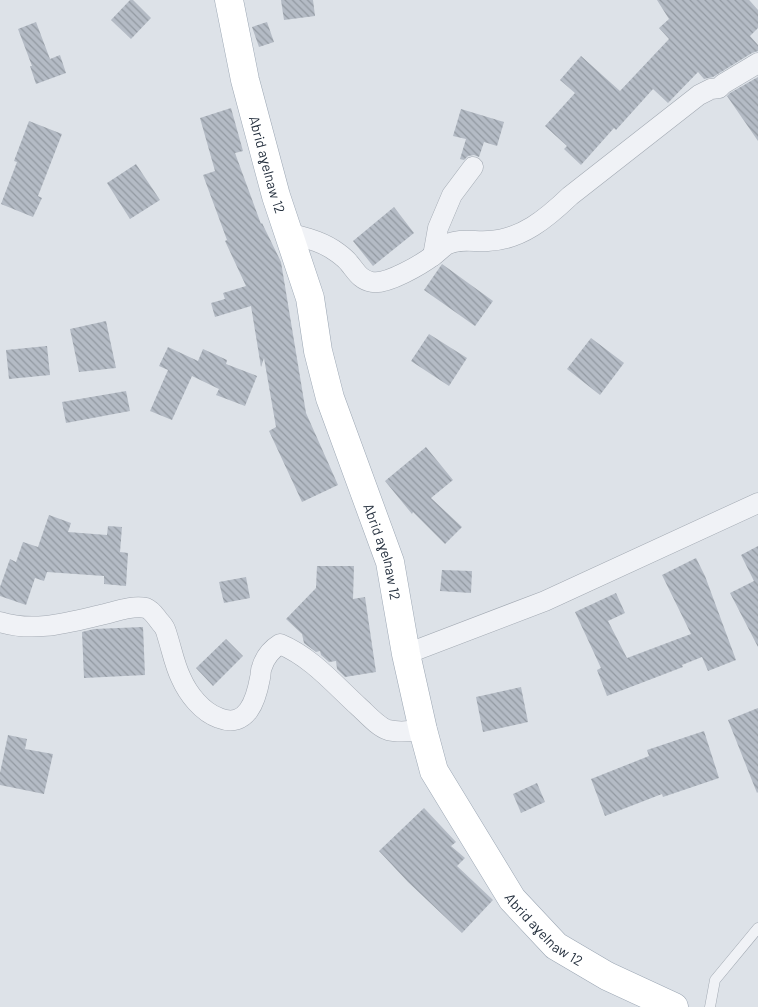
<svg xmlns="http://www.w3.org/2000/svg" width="758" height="1007" font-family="Barlow,sans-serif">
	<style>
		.building { fill: url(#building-back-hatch) }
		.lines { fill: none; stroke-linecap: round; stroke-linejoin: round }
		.service-casing { stroke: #a2a9b2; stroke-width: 11 }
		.minor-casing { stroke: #a2a9b2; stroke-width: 21 }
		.primary-casing { stroke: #9ca7b4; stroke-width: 29 }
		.service { stroke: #f0f2f6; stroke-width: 10 }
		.minor { stroke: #f0f2f6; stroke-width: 20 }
		.primary { stroke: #fff; stroke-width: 28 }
		.labels { text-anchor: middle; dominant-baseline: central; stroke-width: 4.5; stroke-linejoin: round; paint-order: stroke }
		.street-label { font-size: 14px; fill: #26313f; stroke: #edf1f5 }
	</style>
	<defs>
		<pattern id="building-back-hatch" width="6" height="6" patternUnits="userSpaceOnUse" patternTransform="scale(1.25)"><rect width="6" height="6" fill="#b4bbc5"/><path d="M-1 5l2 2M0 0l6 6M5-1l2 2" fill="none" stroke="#9299a1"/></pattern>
	</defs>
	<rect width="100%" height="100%" fill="#dde2e8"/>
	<g class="building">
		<polygon points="130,0 133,0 151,18 131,39 111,20"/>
		<polygon points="281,0 313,0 315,16 284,20"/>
		<polygon points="657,0 749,0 758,10 758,28 750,36 758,45 758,51 752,53 713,77 704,79 698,72 668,103 653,89 616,130 614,128 581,165 564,149 567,146 545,126 575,93 560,80 581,56 620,91 669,39 659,28 669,19"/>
		<polygon points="36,22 50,59 60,55 66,73 36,84 30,66 32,66 18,29"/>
		<polygon points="267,22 274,42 259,47 252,27"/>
		<polygon points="758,77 758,141 727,96 730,93"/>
		<polygon points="231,108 243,151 235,153 261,224 262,223 281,262 306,413 338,485 302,502 269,431 276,427 264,358 261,367 251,306 215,317 211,303 225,299 223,293 246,286 225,241 227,240 203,175 215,171 200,118"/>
		<polygon points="461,109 504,122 497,146 484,142 479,157 474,155 468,156 464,160 460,159 466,139 453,136"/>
		<polygon points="29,121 62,134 38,196 42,198 33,217 1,204 17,162 14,161"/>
		<polygon points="136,164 160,200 130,219 107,183"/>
		<polygon points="394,207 414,233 373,266 353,241"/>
		<polygon points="442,264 493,301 475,326 424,290"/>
		<polygon points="106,321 116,368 79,372 70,329"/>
		<polygon points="429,334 467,358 449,386 411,361"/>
		<polygon points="591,338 624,363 600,395 567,369"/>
		<polygon points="47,346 50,375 9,379 6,350"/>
		<polygon points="168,347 198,361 203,349 227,360 226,364 257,376 245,406 216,395 219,389 192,376 172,420 150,411 168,370 159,366"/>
		<polygon points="126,391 130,411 66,423 62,402"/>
		<polygon points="426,447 453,480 431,498 462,527 445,544 413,512 412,514 385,481"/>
		<polygon points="49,515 71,523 68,532 107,535 108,526 122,527 120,552 128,553 126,586 104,584 104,576 47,572 44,581 35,578 26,605 0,596 0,587 10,559 16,562 23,542 38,547"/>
		<polygon points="758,546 758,647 730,593 754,581 741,555"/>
		<polygon points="696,558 705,576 736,660 708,671 702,657 682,665 683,667 607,696 597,670 601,668 575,612 616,593 625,613 608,621 627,658 691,634 662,575"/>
		<polygon points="317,566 354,566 353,599 365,597 376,672 345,677 337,669 336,661 329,662 321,655 320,651 316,652 304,643 302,634 286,619 316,588"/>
		<polygon points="442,570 472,571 471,593 440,591"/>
		<polygon points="246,577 250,598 224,603 219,582"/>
		<polygon points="143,627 145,675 84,678 82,632 94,629"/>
		<polygon points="226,639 243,656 213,686 196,668"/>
		<polygon points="521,687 528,722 483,732 476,697"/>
		<polygon points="758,708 758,792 757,793 728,720"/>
		<polygon points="704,731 719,778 663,797 662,794 605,816 591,779 649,756 647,750"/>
		<polygon points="8,735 27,739 25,749 53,754 44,794 0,785 0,773"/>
		<polygon points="537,783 545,802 521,813 513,794"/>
		<polygon points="424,808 456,842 451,846 465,858 457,866 493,900 462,933 408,882 379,851"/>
	</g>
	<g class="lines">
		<g class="service-casing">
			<polyline id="service" points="710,1007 715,980 758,928"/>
		</g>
		<g class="minor-casing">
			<g id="minor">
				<path d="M288,233C306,238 322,241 338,253C342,256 346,259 349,263C356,271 360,280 372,282C387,285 422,264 434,255C438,252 442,248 446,245C459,238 474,242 488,241C521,240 547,218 570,196L699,95L711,89L719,88L723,84L758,63"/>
				<polyline points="433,256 438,228 452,195 473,167"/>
				<path d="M0,622C35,633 70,622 105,614C117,611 133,605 146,608C151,610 154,614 157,618C159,621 162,624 164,627C166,630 167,635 168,638C172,651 175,666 181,678C188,694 202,712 219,718C247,729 256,700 260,678C261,675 260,671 262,667C265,657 272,649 280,644C311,657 333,683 358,706C366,713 378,727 388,730C399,733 411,731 423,730"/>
				<polyline points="406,654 545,601 758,503"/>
			</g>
		</g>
		<g class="primary-casing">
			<g id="primary">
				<path id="s1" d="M229,0L245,80L276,196L310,298L318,351L330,398L390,562L406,654L423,730L434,771L512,899L556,946L607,976L674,1007"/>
			</g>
		</g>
		<use href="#service" class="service"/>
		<use href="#minor" class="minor"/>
		<use href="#primary" class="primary"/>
	</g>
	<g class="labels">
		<g class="street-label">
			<text stroke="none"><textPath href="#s1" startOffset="169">Abrid aɣelnaw 12</textPath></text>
			<text stroke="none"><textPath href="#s1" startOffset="574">Abrid aɣelnaw 12</textPath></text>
			<text stroke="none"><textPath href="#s1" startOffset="994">Abrid aɣelnaw 12</textPath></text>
		</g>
	</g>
</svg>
